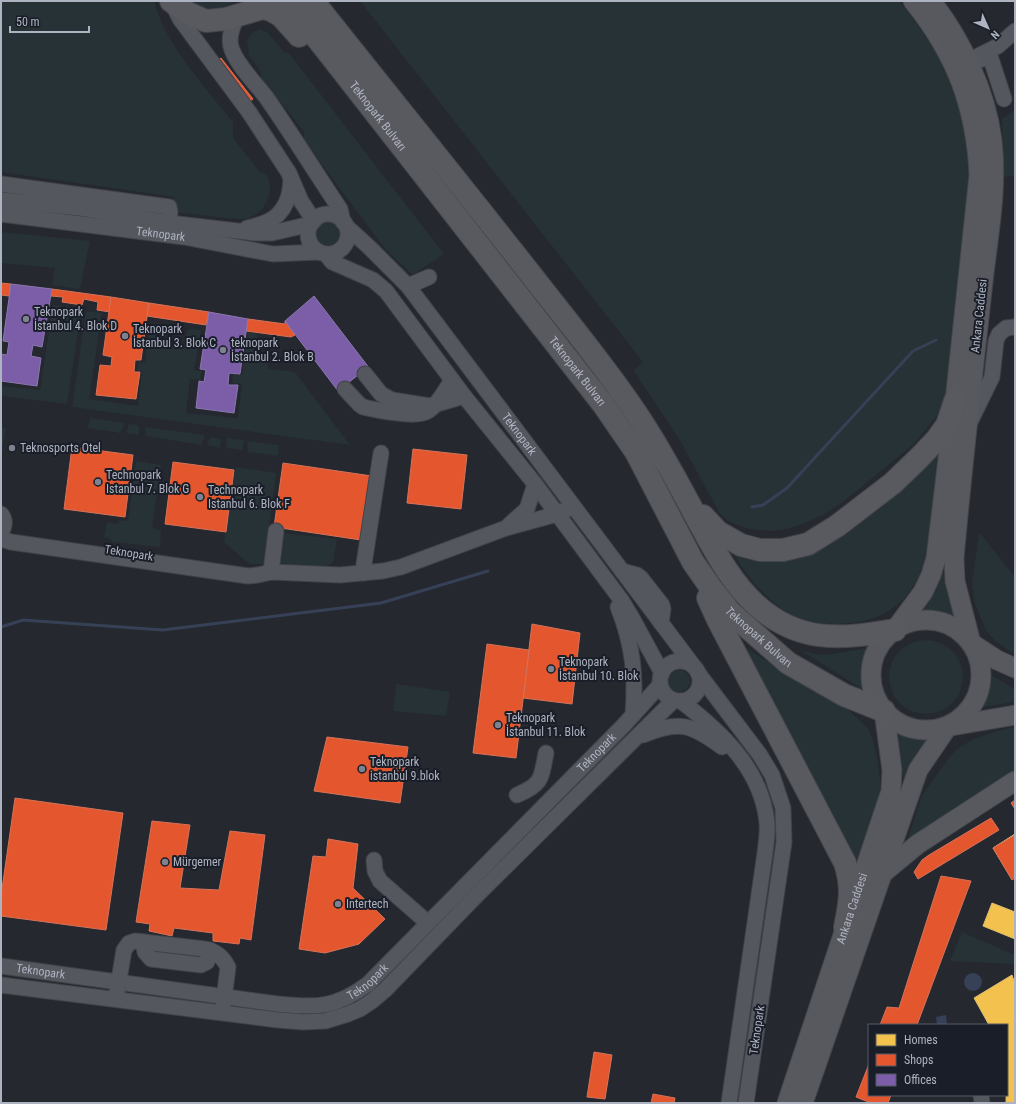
<svg xmlns="http://www.w3.org/2000/svg" width="1016" height="1104" font-family="'Roboto Condensed',sans-serif">
	<style>
		.green { fill: #263236 }
		.water { fill: #364057 }
		.homes { fill: #f2c14e; stroke: #debd70 }
		.shops { fill: #e4572e; stroke: #d4735a }
		.offices { fill: #7b5ea7; stroke: #8a78af }
		.lines { fill: none; stroke-linecap: round; stroke-linejoin: round }
		.stream { stroke: #364057; stroke-width: 3 }
		.minor-casing { stroke: #414349; stroke-width: 17 }
		.major-casing { stroke: #42454c; stroke-width: 21 }
		.highway-casing { stroke: #42444b; stroke-width: 24 }
		.minor { stroke: #54575e; stroke-width: 15 }
		.major { stroke: #57595f; stroke-width: 19 }
		.highway { stroke: #595a5f; stroke-width: 22 }
		.poi-dot { fill: #7e828e; stroke: #1a1e28; stroke-width: 1.5 }
		.labels { text-anchor: middle; dominant-baseline: central; stroke-width: 4; stroke-linejoin: round; paint-order: stroke }
		.street-label { font-size: 12px; fill: #aeb3c1; stroke: #1a1e28 }
		.poi-label { font-size: 12px; fill: #aeb3c1; stroke: #1a1e28; text-anchor: start }
	</style>
	<rect width="100%" height="100%" fill="#25282f"/>
	<g class="green">
		<path d="M1,1H154C165,44 206,88 233,122V138L260,172L267,174C268,178 270,182 270,186C272,200 260,216 246,219C243,219 239,219 236,219L172,212L174,197L1,172Z"/>
		<path d="M184,1H237C210,13 210,12 184,1Z"/>
		<polygon points="360,1 899,1 921,29 934,48 944,68 962,115 966,133 970,179 946,405 913,445 844,501 823,515 805,523 787,529 771,531 757,530 742,527 728,521 719,512 678,437 633,370 643,362"/>
		<polygon points="260,29 268,33 285,53 288,52 444,254 413,275 386,250 304,141 304,132 278,99 266,98 259,69 249,56 247,40 253,32"/>
		<polygon points="1015,110 1015,176 1004,177 1002,119"/>
		<circle cx="328" cy="234" r="13"/>
		<polygon points="1,232 90,241 80,289 52,285 55,268 1,263"/>
		<polygon points="53,305 81,310 67,404 1,396 1,386 40,390"/>
		<polygon points="86,311 102,313 89,399 138,406 142,371 137,370 139,362 145,363 150,324 158,325 158,342 183,346 188,329 201,330 194,370 202,371 200,380 190,379 186,413 238,418 242,384 232,383 233,374 242,375 248,332 257,334 255,352 267,354 268,369 295,372 350,445 72,407"/>
		<polygon points="90,418 125,423 120,433 88,428"/>
		<polygon points="129,424 139,426 139,435 126,433"/>
		<polygon points="1,427 6,428 1,458"/>
		<polygon points="145,427 205,435 201,445 146,436"/>
		<polygon points="210,437 221,439 220,448 207,445"/>
		<polygon points="226,438 244,440 242,450 227,448"/>
		<polygon points="247,441 279,445 278,456 248,452"/>
		<path d="M941,448L928,549C915,600 889,623 836,624C816,624 798,620 781,608C759,592 743,571 731,548L774,557Z"/>
		<polygon points="136,461 161,465 152,527 161,531 160,547 113,542 110,539 104,537 107,522 117,524 120,520 128,521"/>
		<polygon points="236,467 276,473 264,564 249,564 224,542"/>
		<polygon points="979,532 1015,577 1015,655 995,641 986,630 975,604 972,585"/>
		<polygon points="283,533 337,539 333,562 325,568 277,563"/>
		<polygon points="945,568 947,584 958,623 935,618 916,617 929,598"/>
		<polygon points="734,640 770,663 847,709 862,722 869,730 876,751 881,785 878,802 854,870"/>
		<circle cx="926" cy="677" r="37"/>
		<path d="M874,647C870,665 861,671 867,692L800,650L815,654L827,655Z"/>
		<circle cx="679" cy="681" r="11"/>
		<polygon points="986,672 1015,689 1015,702 981,707 985,692"/>
		<polygon points="396,684 450,692 446,716 393,711"/>
		<polygon points="1015,727 1015,772 906,844 922,796 935,777 953,753 960,747 974,739 997,731"/>
		<path d="M894,729C907,736 916,738 930,739L904,786L902,765Z"/>
		<polygon points="962,932 1015,955 1015,964 950,961"/>
	</g>
	<g class="water">
		<circle cx="973" cy="982" r="9"/>
		<polygon points="946,1015 947,1025 937,1025 936,1017"/>
	</g>
	<g class="homes">
		<polygon points="1015,834 1015,872 1010,876 993,848"/>
		<polygon points="992,903 1015,912 1015,939 983,926"/>
		<polygon points="1012,975 1015,984 1015,1103 1006,1103 1007,1025 989,1025 974,998"/>
	</g>
	<g class="shops">
		<polygon points="221,58 253,99 247,103 215,63"/>
		<polygon points="1,283 11,284 9,296 1,295"/>
		<polygon points="52,289 111,297 110,312 97,310 98,302 84,299 82,305 62,302 63,297 51,296"/>
		<polygon points="111,297 149,303 141,360 135,360 134,372 140,372 136,399 96,395 100,365 111,366 112,357 103,355"/>
		<polygon points="149,303 209,312 206,325 147,316"/>
		<polygon points="248,319 285,324 285,321 295,335 291,337 246,331"/>
		<polygon points="72,447 133,455 125,517 64,509"/>
		<polygon points="413,449 467,455 461,509 407,503"/>
		<polygon points="173,462 234,470 226,532 165,524"/>
		<polygon points="283,463 372,476 361,540 274,527"/>
		<polygon points="532,624 580,633 572,704 523,698"/>
		<polygon points="487,644 529,650 516,758 473,753"/>
		<polygon points="327,737 408,747 400,803 314,791"/>
		<polygon points="15,798 123,813 106,930 1,916 1,896"/>
		<polygon points="1015,800 1015,809 1011,803"/>
		<polygon points="991,818 999,830 918,879 914,872 922,860 929,855"/>
		<polygon points="152,821 190,825 180,888 219,890 230,831 265,835 251,940 240,938 239,944 213,941 213,933 174,928 172,936 149,931 150,924 136,922"/>
		<polygon points="1015,835 1015,878 1012,880 993,848"/>
		<polygon points="328,839 358,844 353,888 385,919 359,944 325,953 299,949 313,856 326,857"/>
		<polygon points="941,876 971,881 917,1025 880,1025 887,1007 899,1008"/>
		<polygon points="594,1052 612,1055 605,1099 587,1097"/>
		<polygon points="869,1064 869,1095 891,1095 888,1103 871,1103 856,1097"/>
		<polygon points="653,1094 675,1098 674,1103 651,1103"/>
	</g>
	<g class="offices">
		<polygon points="11,284 52,289 42,347 33,345 31,356 41,358 37,386 1,381 1,354 7,355 9,342 3,341"/>
		<polygon points="314,296 370,369 358,375 338,391 285,321"/>
		<polygon points="209,312 248,319 240,374 229,373 228,385 238,385 234,413 196,408 199,381 204,382 206,370 200,369"/>
	</g>
	<g class="lines">
		<g class="stream">
			<polyline points="752,507 763,505 787,488 913,351 936,340"/>
			<polyline points="1,627 23,620 163,630 381,603 488,571"/>
		</g>
		<g class="minor-casing">
			<g id="minor">
				<polyline points="173,5 180,19 249,112 289,173 301,201 314,221"/>
				<path d="M243,12C233,20 227,38 232,50C238,66 256,84 266,97C292,134 315,172 340,209L343,222"/>
				<polyline points="978,56 998,46 1015,31"/>
				<polyline points="969,64 990,56 1004,99"/>
				<polyline points="1,184 169,207 170,212 169,223"/>
				<polyline points="1,200 81,208 169,223 256,233 272,233 311,224"/>
				<path id="s1" d="M1,214L184,237L273,254L319,252"/>
				<circle cx="328" cy="234" r="20"/>
				<path id="s2" d="M347,227L369,247L408,286L695,668"/>
				<path d="M247,228C269,223 282,218 289,195C290,188 292,183 290,176"/>
				<polyline points="326,254 332,262 373,280 386,291 464,396 535,484 622,601 631,616 662,673"/>
				<polyline points="408,286 429,277"/>
				<polyline points="365,374 381,394 392,400 430,406 464,396"/>
				<path d="M345,389L359,404L363,407C377,410 414,418 426,412C437,407 445,390 452,380"/>
				<polyline points="970,422 992,377 996,341 999,334 1006,328 1015,327"/>
				<path d="M1,514C6,520 5,526 1,533"/>
				<polyline points="509,525 527,509 535,484"/>
				<polyline points="1,539 11,542 248,576 258,575 271,572 340,575 383,571 401,567 506,528 557,514 572,507"/>
				<polyline points="622,571 637,575 641,578 662,605 663,609 661,623"/>
				<polyline points="271,572 276,531"/>
				<polyline points="364,573 364,564 381,453"/>
				<path d="M618,607C633,645 636,675 633,715"/>
				<circle cx="680" cy="681" r="20"/>
				<polyline points="698,673 760,755 772,775 783,808 784,842 746,1103"/>
				<path d="M681,701C721,732 762,769 767,823C768,833 766,843 765,853L729,1103"/>
				<path d="M643,735C679,720 691,724 722,747"/>
				<path d="M517,795C543,784 541,778 546,753"/>
				<polyline points="374,860 375,871 380,881 428,923"/>
				<polyline points="143,942 145,952 151,959 201,965 207,962 210,950"/>
				<path id="s3" d="M1,966L278,1004C316,1008 336,1008 368,984L624,725L660,685"/>
				<polyline points="1,985 278,1020 303,1022 325,1021 348,1014 360,1009 372,1001 385,990 475,897 674,700"/>
				<path d="M117,992L124,950L129,943L135,941L205,949C216,951 223,957 228,967L223,1006"/>
				<polyline points="981,1095 982,1103"/>
			</g>
		</g>
		<g class="major-casing">
			<g id="major">
				<path d="M931,1C961,39 986,92 992,140C998,191 987,241 982,291C972,380 962,469 954,558L955,581L971,643"/>
				<circle cx="926" cy="675" r="55"/>
				<path d="M895,630L923,592L931,575L936,558L955,401L979,175C976,107 956,54 913,1"/>
				<polyline points="971,643 997,660 1015,668"/>
				<polyline points="951,726 1015,715"/>
				<polyline points="883,873 918,844 1015,781"/>
				<path id="s4" d="M787,1103L891,791L892,770L884,711"/>
				<polyline points="803,1103 918,770 948,726"/>
			</g>
		</g>
		<g class="highway-casing">
			<g id="highway">
				<polyline points="171,1 188,13 206,21 225,19 263,8 271,10 281,16 299,36"/>
				<path id="s5" d="M288,1L603,404L636,452L693,562L711,588L730,612L788,663L844,695L884,711"/>
				<path d="M313,1C386,93 460,184 532,276C567,321 604,365 636,413C660,448 679,485 699,522C715,551 730,581 755,604C799,644 841,639 895,630"/>
				<polyline points="703,516 718,532 741,545 760,550 783,550 808,544 837,526 893,483 919,458 937,439 947,425 955,401"/>
				<path d="M708,598L718,620L845,863C853,888 850,902 845,927"/>
			</g>
		</g>
		<use href="#minor" class="minor"/>
		<use href="#major" class="major"/>
		<use href="#highway" class="highway"/>
	</g>
	<g class="poi-dot">
		<circle cx="26" cy="319" r="4"/>
		<circle cx="125" cy="336" r="4"/>
		<circle cx="223" cy="350" r="4"/>
		<circle cx="12" cy="448" r="4"/>
		<circle cx="98" cy="482" r="4"/>
		<circle cx="200" cy="497" r="4"/>
		<circle cx="551" cy="669" r="4"/>
		<circle cx="498" cy="725" r="4"/>
		<circle cx="362" cy="769" r="4"/>
		<circle cx="165" cy="862" r="4"/>
		<circle cx="338" cy="904" r="4"/>
	</g>
	<g class="labels">
		<g class="street-label">
			<text stroke="none"><textPath href="#s5" startOffset="146">Teknopark Bulvarı</textPath></text>
			<text stroke="none"><textPath href="#s1" startOffset="161">Teknopark</textPath></text>
			<text transform="translate(979 316) rotate(-84)">Ankara Caddesi</text>
			<text stroke="none"><textPath href="#s5" startOffset="470">Teknopark Bulvarı</textPath></text>
			<text stroke="none"><textPath href="#s2" startOffset="270">Teknopark</textPath></text>
			<text transform="translate(129 553) rotate(9)">Teknopark</text>
			<text stroke="none"><textPath href="#s5" startOffset="794">Teknopark Bulvarı</textPath></text>
			<text stroke="none"><textPath href="#s3" startOffset="700">Teknopark</textPath></text>
			<text stroke="none"><textPath href="#s4" startOffset="205">Ankara Caddesi</textPath></text>
			<text stroke="none"><textPath href="#s3" startOffset="40">Teknopark</textPath></text>
			<text stroke="none"><textPath href="#s3" startOffset="376">Teknopark</textPath></text>
			<text transform="translate(757 1030) rotate(-82)">Teknopark</text>
		</g>
		<g class="poi-label">
			<text x="34" y="312">Teknopark<tspan x="34" dy="14">İstanbul 4. Blok D</tspan></text>
			<text x="133" y="329">Teknopark<tspan x="133" dy="14">İstanbul 3. Blok C</tspan></text>
			<text x="231" y="343">teknopark<tspan x="231" dy="14">İstanbul 2. Blok B</tspan></text>
			<text x="20" y="448">Teknosports Otel</text>
			<text x="106" y="475">Technopark<tspan x="106" dy="14">Istanbul 7. Blok G</tspan></text>
			<text x="208" y="490">Technopark<tspan x="208" dy="14">Istanbul 6. Blok F</tspan></text>
			<text x="559" y="662">Teknopark<tspan x="559" dy="14">İstanbul 10. Blok</tspan></text>
			<text x="506" y="718">Teknopark<tspan x="506" dy="14">İstanbul 11. Blok</tspan></text>
			<text x="370" y="762">Teknopark<tspan x="370" dy="14">istanbul 9.blok</tspan></text>
			<text x="173" y="862">Mürgemer</text>
			<text x="346" y="904">Intertech</text>
		</g>
	</g>
	<rect width="1016" height="1104" fill="none" stroke="#aeb3c1" stroke-width="4"/>
	<rect x="868" y="1024" width="140" height="72" fill="#1a1e28" stroke="#555a65"/>
	<rect x="876" y="1034" width="20" height="12" fill="#f2c14e" stroke="#555a65"/>
	<text x="904" y="1044" font-size="12" fill="#aeb3c1">Homes</text>
	<rect x="876" y="1054" width="20" height="12" fill="#e4572e" stroke="#555a65"/>
	<text x="904" y="1064" font-size="12" fill="#aeb3c1">Shops</text>
	<rect x="876" y="1074" width="20" height="12" fill="#7b5ea7" stroke="#555a65"/>
	<text x="904" y="1084" font-size="12" fill="#aeb3c1">Offices</text>
	<g transform="translate(988 28) rotate(135)" stroke="#1a1e28" stroke-width="3" paint-order="stroke">
	<path d="M0-3L7 15L0 10L-7 15Z" fill="#aeb3c1"/>
	<text y="-6" font-size="11" font-weight="bold" text-anchor="middle" fill="#aeb3c1">N</text>
	</g>
	<path d="M10 26v6h79v-6" fill="none" stroke="#aeb3c1" stroke-width="2"/>
	<text x="16" y="26" font-size="12" fill="#aeb3c1" stroke="#1a1e28" stroke-width="3" paint-order="stroke">50 m</text>
</svg>
